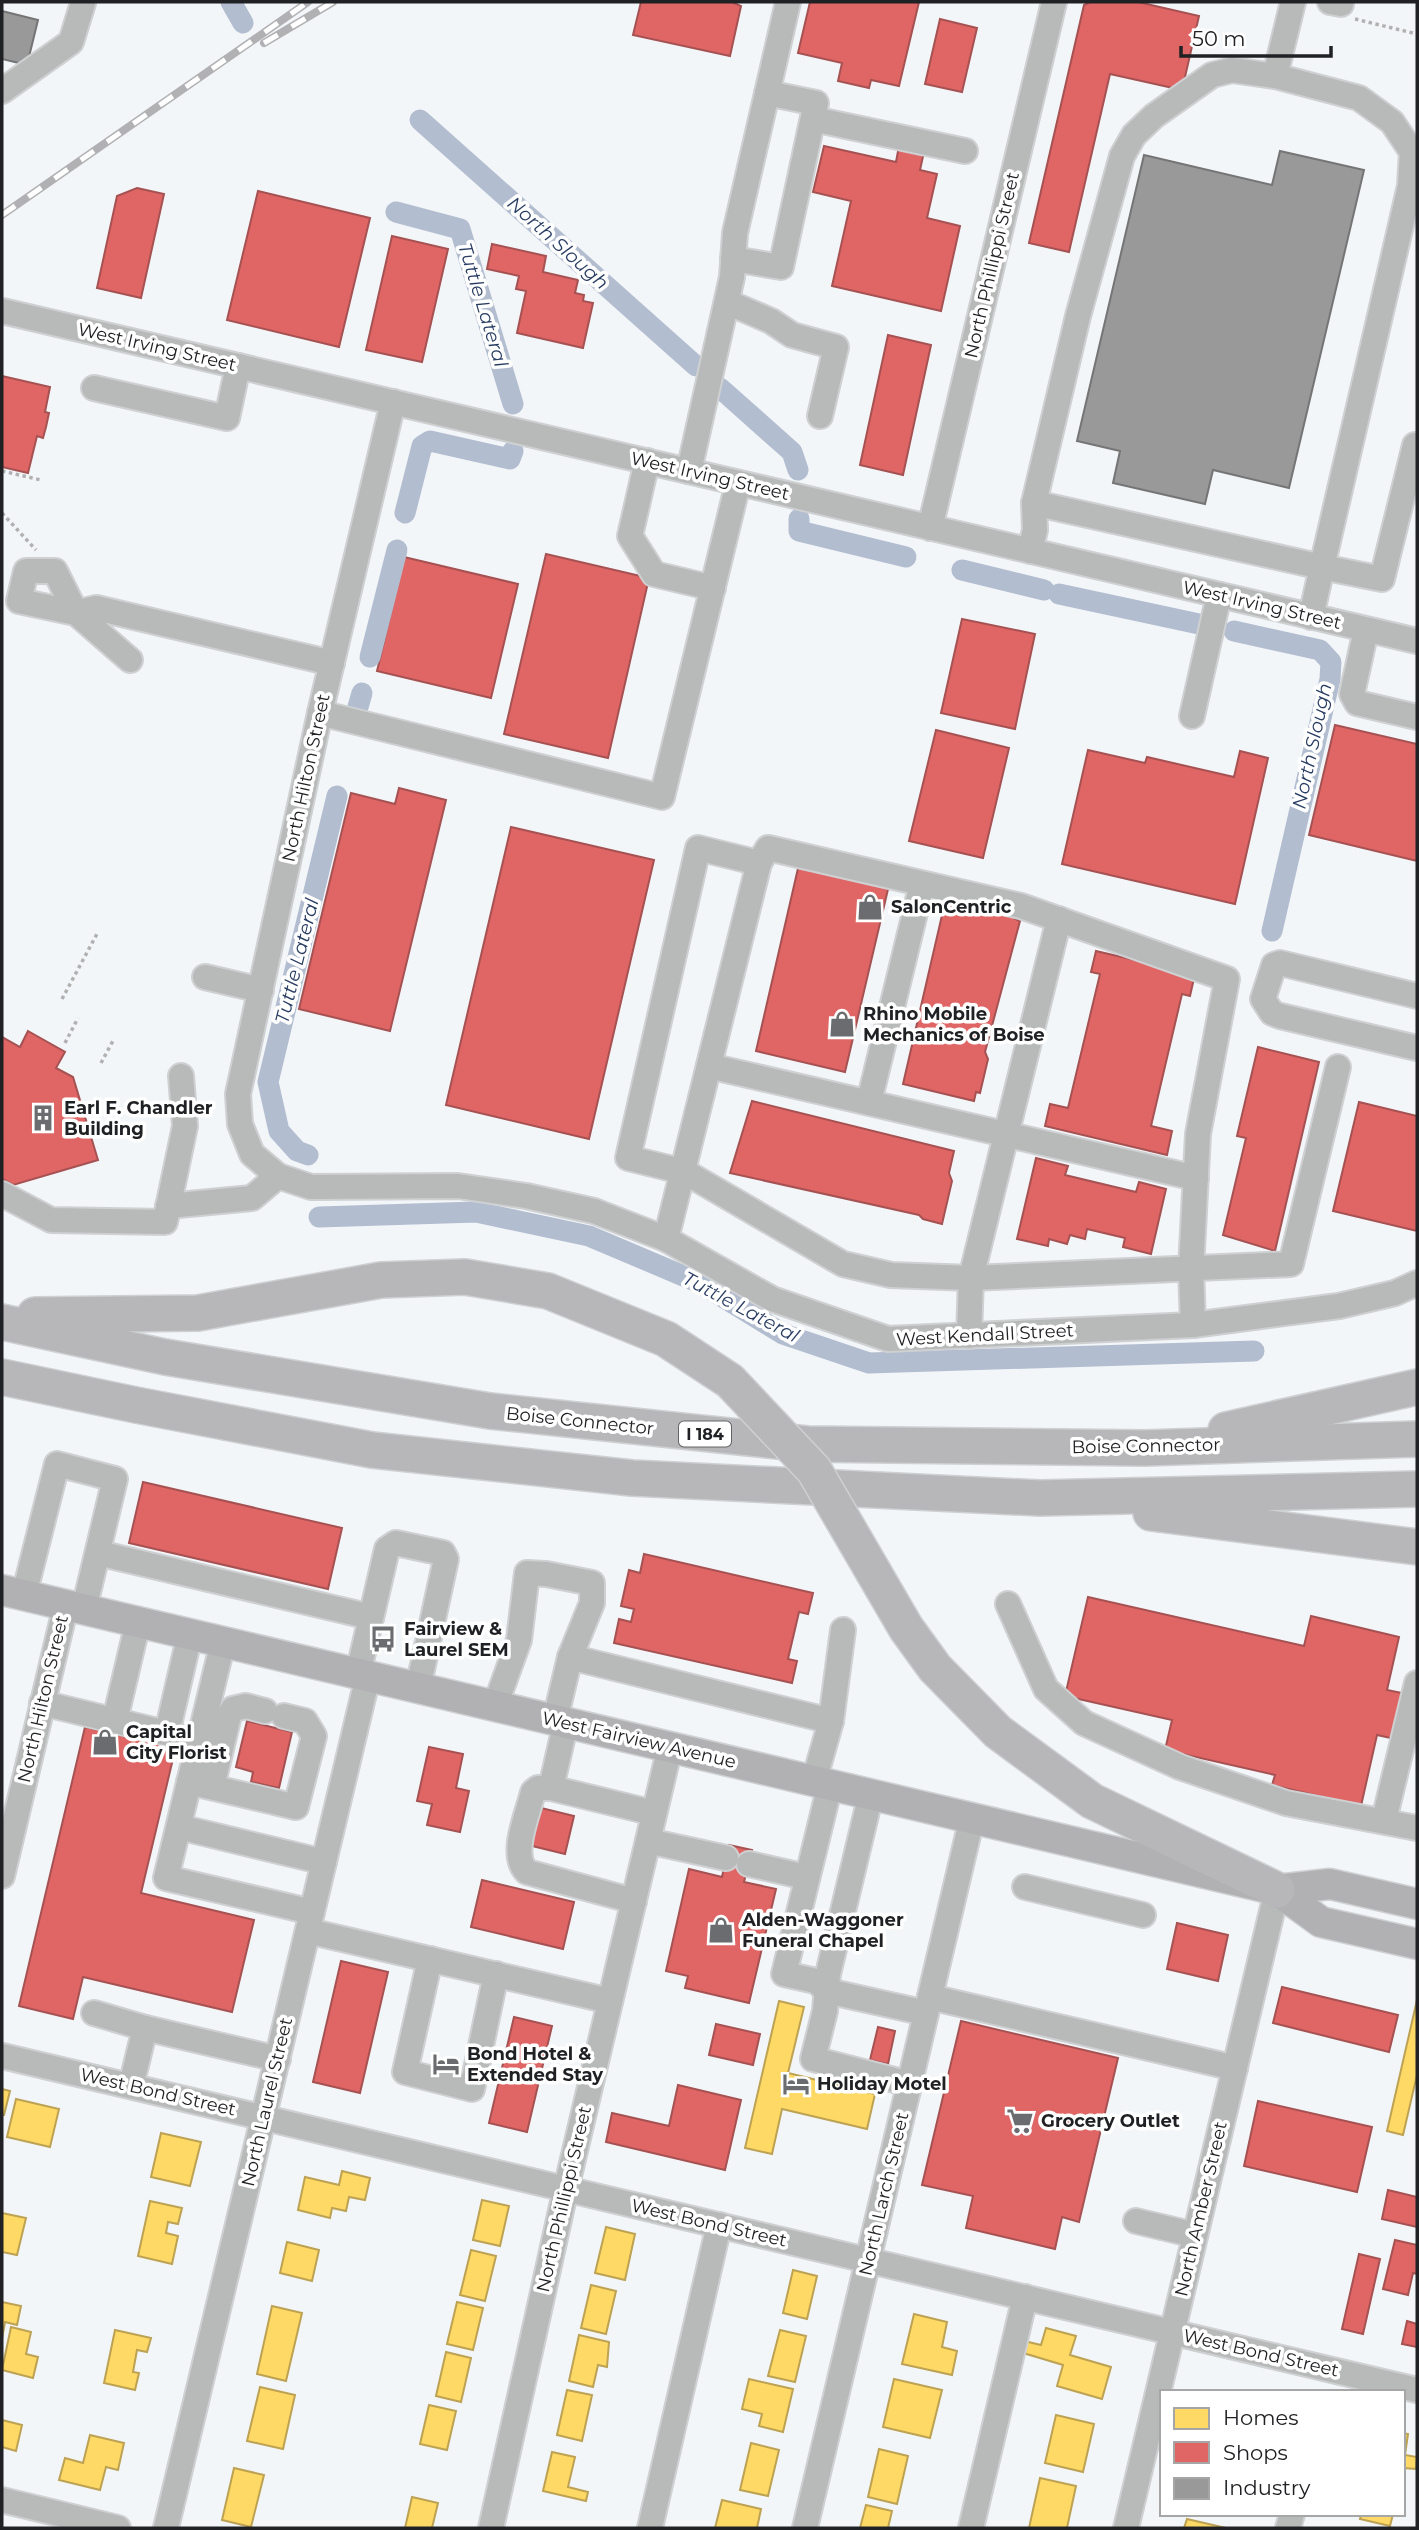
<svg xmlns="http://www.w3.org/2000/svg" width="1419" height="2530" font-family="Montserrat,sans-serif">
	<style>
		.homes { fill: #ffd966; stroke: #bca252; stroke-width: 2 }
		.shops { fill: #e06666; stroke: #a65152; stroke-width: 2 }
		.industry { fill: #999; stroke: #757576; stroke-width: 2 }
		.lines { fill: none; stroke-linecap: round; stroke-linejoin: round }
		.canal { stroke: #b3bdd0; stroke-width: 21 }
		.minor-casing { stroke: #ced0d2; stroke-width: 28 }
		.major-casing { stroke: #ced0d2; stroke-width: 33 }
		.highway-casing { stroke: #ced0d2; stroke-width: 38 }
		.path { stroke: #b2b1b2; stroke-width: 3.5; stroke-dasharray: 3.5 3.5; stroke-linecap: butt }
		.minor { stroke: #b8b9b9; stroke-width: 24 }
		.major { stroke: #b1b0b2; stroke-width: 30 }
		.highway { stroke: #b7b6b8; stroke-width: 35 }
		.rail-casing { stroke: #b1b0b2; stroke-width: 8 }
		.rail { stroke: #fff; stroke-width: 5; stroke-dasharray: 16; stroke-linecap: butt }
		.highway-bridge-casing { stroke: #ced0d2; stroke-width: 38; stroke-linecap: butt }
		.highway-bridge { stroke: #b7b6b8; stroke-width: 35 }
		.labels { text-anchor: middle; dominant-baseline: central; stroke-width: 7; stroke-linejoin: round; paint-order: stroke }
		.shield { fill: #fff; stroke: #636466; stroke-width: 2 }
		.shield-label { font-size: 16px; font-weight: bold; fill: #202124 }
		.street-label { font-size: 18px; fill: #202124; stroke: #fff }
		.poi-label { font-size: 18px; font-weight: bold; fill: #202124; stroke: #fff; text-anchor: start }
		.water-label { font-size: 19px; font-style: italic; fill: #293d63; stroke: #fff }
	</style>
	<rect width="100%" height="100%" fill="#f3f6f9"/>
	<g class="homes">
		<polygon points="1417,2000 1417,2075 1403,2135 1387,2131"/>
		<polygon points="779,2001 804,2007 788,2073 875,2094 867,2129 782,2109 772,2154 745,2148"/>
		<polygon points="2,2089 10,2091 4,2115 2,2115"/>
		<polygon points="16,2099 59,2109 50,2147 7,2137"/>
		<polygon points="161,2133 201,2142 190,2186 151,2177"/>
		<polygon points="342,2171 370,2178 365,2200 349,2197 346,2211 332,2208 330,2218 298,2210 305,2177 339,2185"/>
		<polygon points="482,2200 509,2206 500,2246 473,2240"/>
		<polygon points="150,2201 182,2208 178,2224 168,2222 166,2233 178,2236 172,2264 138,2256"/>
		<polygon points="2,2213 26,2218 17,2255 2,2252"/>
		<polygon points="606,2227 635,2234 625,2280 595,2273"/>
		<polygon points="287,2242 319,2250 312,2281 280,2273"/>
		<polygon points="471,2250 496,2256 485,2301 460,2295"/>
		<polygon points="793,2270 817,2276 807,2319 783,2313"/>
		<polygon points="591,2285 616,2291 606,2334 581,2328"/>
		<polygon points="2,2302 21,2306 17,2325 5,2322 2,2339"/>
		<polygon points="457,2302 483,2308 473,2350 447,2344"/>
		<polygon points="272,2306 302,2313 286,2381 257,2374"/>
		<polygon points="914,2314 947,2322 942,2347 957,2351 952,2375 902,2364"/>
		<polygon points="11,2327 31,2332 26,2354 38,2357 33,2378 2,2370"/>
		<polygon points="1046,2328 1076,2336 1070,2355 1111,2367 1102,2399 1057,2386 1063,2365 1020,2352 1024,2341 1041,2345"/>
		<polygon points="115,2330 151,2338 147,2352 137,2350 133,2372 139,2373 135,2390 104,2383"/>
		<polygon points="780,2330 806,2336 795,2382 768,2376"/>
		<polygon points="579,2335 609,2342 607,2367 598,2365 593,2387 569,2381"/>
		<polygon points="446,2352 471,2358 461,2402 436,2396"/>
		<polygon points="749,2379 793,2389 783,2432 759,2426 762,2414 742,2409"/>
		<polygon points="894,2379 942,2390 930,2438 883,2427"/>
		<polygon points="260,2387 295,2395 283,2449 247,2441"/>
		<polygon points="567,2390 592,2395 582,2441 557,2435"/>
		<polygon points="429,2405 456,2411 447,2450 420,2444"/>
		<polygon points="1056,2415 1094,2424 1083,2472 1045,2463"/>
		<polygon points="2,2420 22,2425 16,2451 2,2447"/>
		<polygon points="1403,2433 1408,2434 1405,2455 1417,2457 1416,2469 1403,2468"/>
		<polygon points="90,2435 124,2443 118,2470 106,2467 100,2490 59,2480 65,2458 83,2463"/>
		<polygon points="751,2443 779,2450 768,2496 740,2490"/>
		<polygon points="879,2449 908,2456 897,2504 868,2497"/>
		<polygon points="552,2452 575,2457 568,2487 588,2492 586,2501 543,2491"/>
		<polygon points="234,2468 264,2475 251,2527 222,2520"/>
		<polygon points="1040,2478 1076,2486 1067,2528 1029,2528"/>
		<polygon points="412,2497 438,2503 432,2528 405,2528"/>
		<polygon points="722,2500 761,2509 757,2528 715,2528"/>
		<polygon points="866,2505 892,2511 888,2528 860,2528"/>
		<polygon points="1361,2514 1393,2514 1390,2526 1360,2519"/>
		<polygon points="1187,2519 1226,2528 1184,2528"/>
	</g>
	<g class="shops">
		<polygon points="641,2 732,2 741,6 730,56 633,35"/>
		<polygon points="810,2 919,2 899,86 871,80 869,88 838,81 842,63 798,53"/>
		<polygon points="1090,2 1138,2 1199,16 1182,90 1110,74 1069,252 1029,243 1084,5"/>
		<polygon points="940,19 977,28 962,92 925,84"/>
		<polygon points="824,146 896,162 899,146 924,152 920,170 937,174 927,218 960,226 941,311 832,286 851,201 813,192"/>
		<polygon points="137,188 164,194 141,298 97,288 117,196"/>
		<polygon points="258,191 370,218 339,347 227,320"/>
		<polygon points="392,236 448,249 422,362 366,350"/>
		<polygon points="492,244 546,256 543,272 578,280 575,293 584,295 583,301 593,303 583,348 517,333 526,291 516,289 519,276 487,269"/>
		<polygon points="888,335 931,345 903,475 860,465"/>
		<polygon points="2,376 50,387 45,412 49,413 46,427 43,438 37,436 28,473 2,467"/>
		<polygon points="546,554 649,578 608,758 504,734"/>
		<polygon points="404,557 518,584 491,698 377,671"/>
		<polygon points="962,619 1035,634 1015,729 941,713"/>
		<polygon points="1335,725 1417,744 1417,861 1309,835"/>
		<polygon points="936,730 1009,748 983,858 909,841"/>
		<polygon points="1088,750 1145,763 1147,757 1234,777 1240,751 1268,758 1235,904 1062,864"/>
		<polygon points="399,788 446,800 390,1031 299,1009 351,793 395,804"/>
		<polygon points="511,827 654,860 589,1139 446,1105"/>
		<polygon points="799,864 889,885 845,1072 756,1051"/>
		<polygon points="946,898 1016,914 1015,919 1020,921 985,1052 988,1059 980,1093 976,1092 974,1101 903,1084"/>
		<polygon points="1096,951 1195,974 1190,996 1182,994 1151,1126 1172,1131 1167,1155 1045,1126 1050,1104 1068,1108 1100,974 1091,972"/>
		<polygon points="28,1031 65,1052 56,1068 73,1077 98,1160 13,1185 2,1179 2,1037 20,1047"/>
		<polygon points="1258,1047 1319,1062 1275,1251 1223,1235 1246,1138 1237,1136"/>
		<polygon points="752,1101 954,1151 949,1173 952,1181 942,1224 923,1219 919,1215 730,1173"/>
		<polygon points="1359,1102 1417,1116 1417,1231 1333,1211"/>
		<polygon points="1036,1158 1068,1166 1065,1175 1136,1192 1139,1182 1166,1189 1151,1254 1123,1247 1125,1238 1087,1229 1085,1239 1070,1235 1067,1244 1049,1239 1048,1246 1017,1239"/>
		<polygon points="143,1482 342,1528 328,1589 129,1543"/>
		<polygon points="644,1554 813,1593 808,1614 799,1612 788,1659 797,1661 792,1683 614,1643 619,1619 631,1622 634,1609 621,1606 629,1570 640,1573"/>
		<polygon points="1088,1597 1304,1646 1311,1616 1399,1637 1387,1690 1402,1693 1391,1738 1377,1735 1361,1806 1272,1785 1275,1775 1165,1750 1172,1720 1065,1696"/>
		<polygon points="247,1721 292,1732 279,1788 251,1782 253,1772 236,1767"/>
		<polygon points="85,1727 132,1738 134,1732 177,1742 141,1893 254,1920 232,2012 83,1977 73,2019 19,2006"/>
		<polygon points="429,1747 463,1754 456,1788 469,1791 460,1832 427,1825 432,1804 417,1801"/>
		<polygon points="537,1807 574,1816 565,1854 528,1845"/>
		<polygon points="729,1845 752,1850 744,1882 776,1889 749,2003 685,1988 688,1976 666,1971 689,1869 722,1877"/>
		<polygon points="482,1880 574,1902 563,1949 471,1927"/>
		<polygon points="1177,1923 1228,1935 1218,1981 1167,1969"/>
		<polygon points="341,1961 388,1972 360,2093 313,2082"/>
		<polygon points="1282,1987 1398,2015 1389,2052 1273,2023"/>
		<polygon points="514,2017 552,2026 527,2132 489,2123"/>
		<polygon points="961,2021 1118,2058 1079,2222 1062,2217 1055,2249 966,2228 973,2196 922,2185"/>
		<polygon points="716,2024 760,2034 753,2065 709,2055"/>
		<polygon points="878,2027 895,2031 888,2064 870,2060"/>
		<polygon points="678,2085 741,2100 725,2170 606,2142 612,2113 669,2126"/>
		<polygon points="1258,2101 1372,2127 1357,2192 1244,2166"/>
		<polygon points="1388,2190 1417,2197 1417,2227 1382,2219"/>
		<polygon points="1395,2240 1417,2245 1417,2274 1413,2273 1408,2295 1383,2289"/>
		<polygon points="1359,2254 1380,2259 1363,2334 1342,2329"/>
		<polygon points="1407,2321 1417,2324 1417,2347 1402,2344"/>
	</g>
	<g class="industry">
		<polygon points="2,11 38,20 27,65 2,59"/>
		<polygon points="1280,151 1364,170 1289,488 1213,470 1205,504 1113,483 1120,451 1077,441 1144,155 1272,185"/>
	</g>
	<g class="lines">
		<g class="canal">
			<polyline points="231,2 243,23"/>
			<polyline points="420,120 696,366"/>
			<polyline points="396,212 460,229 513,404"/>
			<polyline points="720,388 792,452 798,470"/>
			<polyline points="405,513 422,446 430,441 510,459 513,451"/>
			<polyline points="799,519 799,531 906,557"/>
			<polyline points="962,570 1044,590"/>
			<polyline points="1059,594 1199,624"/>
			<polyline points="1234,631 1320,650 1331,662 1330,679 1272,931"/>
			<polyline points="370,657 397,550"/>
			<polyline points="358,707 362,693"/>
			<polyline points="308,1155 297,1151 279,1131 268,1082 337,796"/>
			<polyline points="319,1217 476,1212 589,1236 700,1283 783,1334 869,1363 1254,1351"/>
		</g>
		<g class="minor-casing">
			<g id="minor">
				<polyline points="1293,2 1275,76 1359,98 1392,122 1412,152 1410,186 1322,567 1382,579 1415,445"/>
				<polyline points="1330,2 1341,4"/>
				<polyline points="2,91 71,42 83,3"/>
				<polyline points="813,119 965,151"/>
				<polyline points="733,259 781,267 816,103 767,93"/>
				<polyline points="727,302 771,321 792,335 836,347 820,416"/>
				<polyline points="2,311 1417,641"/>
				<polyline points="94,388 227,418 238,366"/>
				<polyline points="393,402 320,713 238,1094 240,1124 252,1154 278,1176 311,1187 458,1186 526,1196 594,1211 666,1239 772,1299 888,1339 1193,1325 1339,1306 1395,1293 1417,1283"/>
				<polyline points="647,461 630,536 654,574 713,588"/>
				<polyline points="689,471 732,277 735,233 788,2"/>
				<polyline points="1034,503 1078,316 1122,156 1134,135 1154,116 1212,75 1232,70 1275,76"/>
				<polyline points="930,528 1054,2"/>
				<polyline points="1030,551 1035,530 1034,503 1322,567 1311,617"/>
				<polyline points="1366,630 1352,694 1357,703 1417,717"/>
				<polyline points="130,660 76,613 19,601 26,571 55,571 76,613 96,608 332,663"/>
				<polyline points="320,713 662,797 738,483"/>
				<polyline points="1192,716 1219,595"/>
				<polyline points="205,977 261,990"/>
				<polyline points="1417,996 1280,963 1274,965 1263,999 1272,1013 1280,1016 1417,1048"/>
				<polyline points="709,1066 1196,1178"/>
				<polyline points="869,1102 922,884"/>
				<polyline points="2,1194 51,1220 165,1222 185,1126 181,1076"/>
				<polyline points="168,1206 252,1198 278,1176"/>
				<polyline points="666,1239 759,863"/>
				<polyline points="1193,1325 1191,1269 1198,1134 1227,979 1021,906 768,848 759,863 698,848 628,1158 685,1172 843,1264 891,1275 971,1278 1291,1264 1338,1067"/>
				<polyline points="969,1336 971,1278 1059,919"/>
				<polyline points="98,1553 371,1617"/>
				<polyline points="24,1595 57,1464 115,1479 84,1609"/>
				<polyline points="1008,1604 1046,1689 1084,1723 1180,1767 1286,1803 1417,1828"/>
				<polyline points="223,1642 166,1878 312,1912"/>
				<polyline points="358,1674 387,1549 396,1543 443,1553 446,1559 418,1688"/>
				<polyline points="42,1703 199,1741"/>
				<polyline points="495,1706 519,1640 527,1573 546,1574 592,1583 592,1603 570,1657"/>
				<polyline points="115,1720 138,1622"/>
				<polyline points="555,1720 570,1657 831,1721 814,1781"/>
				<polyline points="831,1721 843,1630"/>
				<polyline points="167,1733 190,1634"/>
				<polyline points="189,1782 296,1807 314,1736 305,1721 284,1716"/>
				<polyline points="830,1785 784,1974 816,1981 827,1991 926,2013"/>
				<polyline points="212,1787 229,1715 233,1709 246,1706 265,1711"/>
				<polyline points="551,1788 566,1722"/>
				<polyline points="871,1794 828,1974 825,2011 813,2059 910,2084"/>
				<polyline points="1384,1820 1417,1683"/>
				<polyline points="179,1827 324,1862"/>
				<polyline points="648,1841 726,1858"/>
				<polyline points="749,1864 806,1877"/>
				<polyline points="2,1876 66,1605"/>
				<polyline points="1025,1887 1143,1915"/>
				<path d="M634,1901L527,1872C509,1855 528,1814 533,1792L538,1788H551L654,1813"/>
				<polyline points="308,1931 610,2001"/>
				<polyline points="430,1959 405,2072 472,2089 496,1974"/>
				<polyline points="930,1997 1235,2068"/>
				<polyline points="94,2013 145,2028"/>
				<polyline points="2,2056 1417,2390"/>
				<polyline points="131,2086 145,2028 278,2059"/>
				<polyline points="1136,2221 1195,2235"/>
				<polyline points="2,2500 118,2528"/>
				<polyline points="166,2528 368,1676"/>
				<polyline points="491,2528 562,2206 670,1747"/>
				<polyline points="650,2528 719,2225"/>
				<polyline points="805,2528 972,1818"/>
				<polyline points="971,2528 1025,2297"/>
				<polyline points="1126,2528 1277,1890"/>
				<polyline points="1288,2528 1292,2514"/>
			</g>
		</g>
		<g class="major-casing">
			<g id="major">
				<polyline points="2,1590 1277,1890 1330,1884 1417,1904"/>
				<polyline points="1277,1890 1321,1922 1417,1944"/>
			</g>
		</g>
		<g class="highway-casing">
			<g id="highway">
				<polyline points="35,1315 198,1313 381,1280 465,1277 548,1291 666,1339 730,1381"/>
				<polyline points="2,1322 165,1357 490,1411 807,1444 1145,1448 1417,1439"/>
				<polyline points="2,1377 136,1405 372,1450 632,1478 1040,1498 1417,1489"/>
				<polyline points="1226,1430 1417,1387"/>
				<polyline points="1151,1513 1417,1547"/>
				<polyline points="874,1573 906,1628 935,1668 998,1732 1092,1801 1277,1890"/>
			</g>
		</g>
		<g class="path">
			<polyline points="1355,19 1417,34"/>
			<polyline points="2,471 41,480"/>
			<polyline points="2,513 36,550"/>
			<polyline points="62,999 98,932"/>
			<polyline points="65,1043 78,1018"/>
			<polyline points="101,1063 114,1039"/>
		</g>
		<use href="#minor" class="minor"/>
		<use href="#major" class="major"/>
		<use href="#highway" class="highway"/>
		<g class="rail-casing">
			<g id="rail">
				<polyline points="264,43 333,2"/>
				<polyline points="2,215 308,2"/>
			</g>
		</g>
		<use href="#rail" class="rail"/>
		<g class="highway-bridge-casing">
			<polyline id="highway-bridge" points="730,1381 814,1470 874,1573"/>
		</g>
		<use href="#highway-bridge" class="highway-bridge"/>
	</g>
	<defs>
		<g id="shop-bare" transform="scale(2.1)"><path d="M-5-2.5h2.3a2.7 3.5 0 0 1 5.4 0H5L5.5 6h-11ZM-1.5-2.5h3a1.5 2.3 0 0 0-3 0Z" fill="#6a6c6f" stroke="#fff" stroke-width="2.5" paint-order="stroke"/></g>
		<g id="building-bare" transform="scale(2.1)"><path d="M-4-6H4V6H1V3H-1V6H-4ZM-2.5-4.3h1.7v1.8h-1.7ZM.8-4.3h1.7v1.8H.8ZM-2.5-1h1.7V.8h-1.7ZM.8-1h1.7V.8H.8Z" fill="#6a6c6f" stroke="#fff" stroke-width="2.5" paint-order="stroke"/></g>
		<g id="bus-bare" transform="scale(2.1)"><path d="M-5-6H5V4H4V6H2V4H-2V6H-4V4H-5ZM-3.5-4V0h7V-4ZM-3.5 1.2v1.5H-2V1.2ZM2 1.2v1.5H3.5V1.2Z" fill="#6a6c6f" stroke="#fff" stroke-width="2.5" paint-order="stroke"/></g>
		<g id="hotel-bare" transform="scale(2.1)"><path d="M-6-4.5h1.5V1H6V5H4.5V3h-9V5H-6ZM-4 0a1.8 1.8 0 1 1 3.6 0ZM.5 0V-2.5h3Q6-2.5 6 0Z" fill="#6a6c6f" stroke="#fff" stroke-width="2.5" paint-order="stroke"/></g>
		<g id="supermarket-bare" transform="scale(2.1)"><path d="M-6-5.5h2.5l.6 2H6L4.5 2H-2.5L-4.4-4H-6ZM-1.5 3.2a1.3 1.3 0 1 0 .1 0ZM3 3.2a1.3 1.3 0 1 0 .1 0Z" fill="#6a6c6f" stroke="#fff" stroke-width="2.5" paint-order="stroke"/></g>
	</defs>
	<g fill-rule="evenodd">
		<use href="#shop-bare" x="870" y="907"/>
		<use href="#shop-bare" x="842" y="1024"/>
		<use href="#building-bare" x="43" y="1118"/>
		<use href="#bus-bare" x="383" y="1639"/>
		<use href="#shop-bare" x="105" y="1742"/>
		<use href="#shop-bare" x="721" y="1930"/>
		<use href="#hotel-bare" x="446" y="2064"/>
		<use href="#hotel-bare" x="796" y="2084"/>
		<use href="#supermarket-bare" x="1020" y="2121"/>
	</g>
	<g class="labels">
		<rect class="shield" x="679" y="1421.5" width="52" height="25" rx="5"/>
		<g class="shield-label">
			<text x="705" y="1434">I 184</text>
		</g>
		<g class="street-label">
			<text transform="translate(992 265) rotate(-77)">North Phillippi Street</text>
			<text transform="translate(157 347) rotate(13)">West Irving Street</text>
			<text transform="translate(710 476) rotate(13)">West Irving Street</text>
			<text transform="translate(1262 605) rotate(13)">West Irving Street</text>
			<text transform="translate(306 778) rotate(-78)">North Hilton Street</text>
			<text transform="translate(985 1335) rotate(-3)">West Kendall Street</text>
			<text transform="translate(580 1421) rotate(6)">Boise Connector</text>
			<text transform="translate(1146 1446) rotate(-1)">Boise Connector</text>
			<text transform="translate(43 1699) rotate(-77)">North Hilton Street</text>
			<text transform="translate(639 1740) rotate(13)">West Fairview Avenue</text>
			<text transform="translate(158 2092) rotate(13)">West Bond Street</text>
			<text transform="translate(267 2102) rotate(-77)">North Laurel Street</text>
			<text transform="translate(884 2194) rotate(-77)">North Larch Street</text>
			<text transform="translate(564 2199) rotate(-77)">North Phillippi Street</text>
			<text transform="translate(1201 2209) rotate(-77)">North Amber Street</text>
			<text transform="translate(709 2223) rotate(13)">West Bond Street</text>
			<text transform="translate(1261 2353) rotate(13)">West Bond Street</text>
		</g>
		<g class="poi-label">
			<text x="891" y="907">SalonCentric</text>
			<text x="863" y="1014">Rhino Mobile<tspan x="863" dy="21">Mechanics of Boise</tspan></text>
			<text x="64" y="1108">Earl F. Chandler<tspan x="64" dy="21">Building</tspan></text>
			<text x="404" y="1629">Fairview &amp;<tspan x="404" dy="21">Laurel SEM</tspan></text>
			<text x="126" y="1732">Capital<tspan x="126" dy="21">City Florist</tspan></text>
			<text x="742" y="1920">Alden-Waggoner<tspan x="742" dy="21">Funeral Chapel</tspan></text>
			<text x="467" y="2054">Bond Hotel &amp;<tspan x="467" dy="21">Extended Stay</tspan></text>
			<text x="817" y="2084">Holiday Motel</text>
			<text x="1041" y="2121">Grocery Outlet</text>
		</g>
		<g class="water-label">
			<text transform="translate(558 243) rotate(42)">North Slough</text>
			<text transform="translate(483 305) rotate(73)">Tuttle Lateral</text>
			<text transform="translate(1312 746) rotate(-78)">North Slough</text>
			<text transform="translate(297 961) rotate(-76)">Tuttle Lateral</text>
			<text transform="translate(741 1307) rotate(28)">Tuttle Lateral</text>
		</g>
	</g>
	<rect width="1419" height="2530" fill="none" stroke="#202124" stroke-width="7"/>
	<rect x="1160" y="2390" width="245" height="126" fill="#ffffff" stroke="#a6a6a7" stroke-width="2"/>
	<rect x="1174" y="2408" width="35" height="21" fill="#ffd966" stroke="#a6a6a7" stroke-width="2"/>
	<text x="1223" y="2425" font-size="21" fill="#202124">Homes</text>
	<rect x="1174" y="2442" width="35" height="21" fill="#e06666" stroke="#a6a6a7" stroke-width="2"/>
	<text x="1223" y="2460" font-size="21" fill="#202124">Shops</text>
	<rect x="1174" y="2478" width="35" height="21" fill="#999999" stroke="#a6a6a7" stroke-width="2"/>
	<text x="1223" y="2495" font-size="21" fill="#202124">Industry</text>
	<path d="M1181 46v10h150v-10" fill="none" stroke="#202124" stroke-width="3.5"/>
	<text x="1192" y="46" font-size="21" fill="#202124" stroke="#ffffff" stroke-width="5" paint-order="stroke">50 m</text>
</svg>
